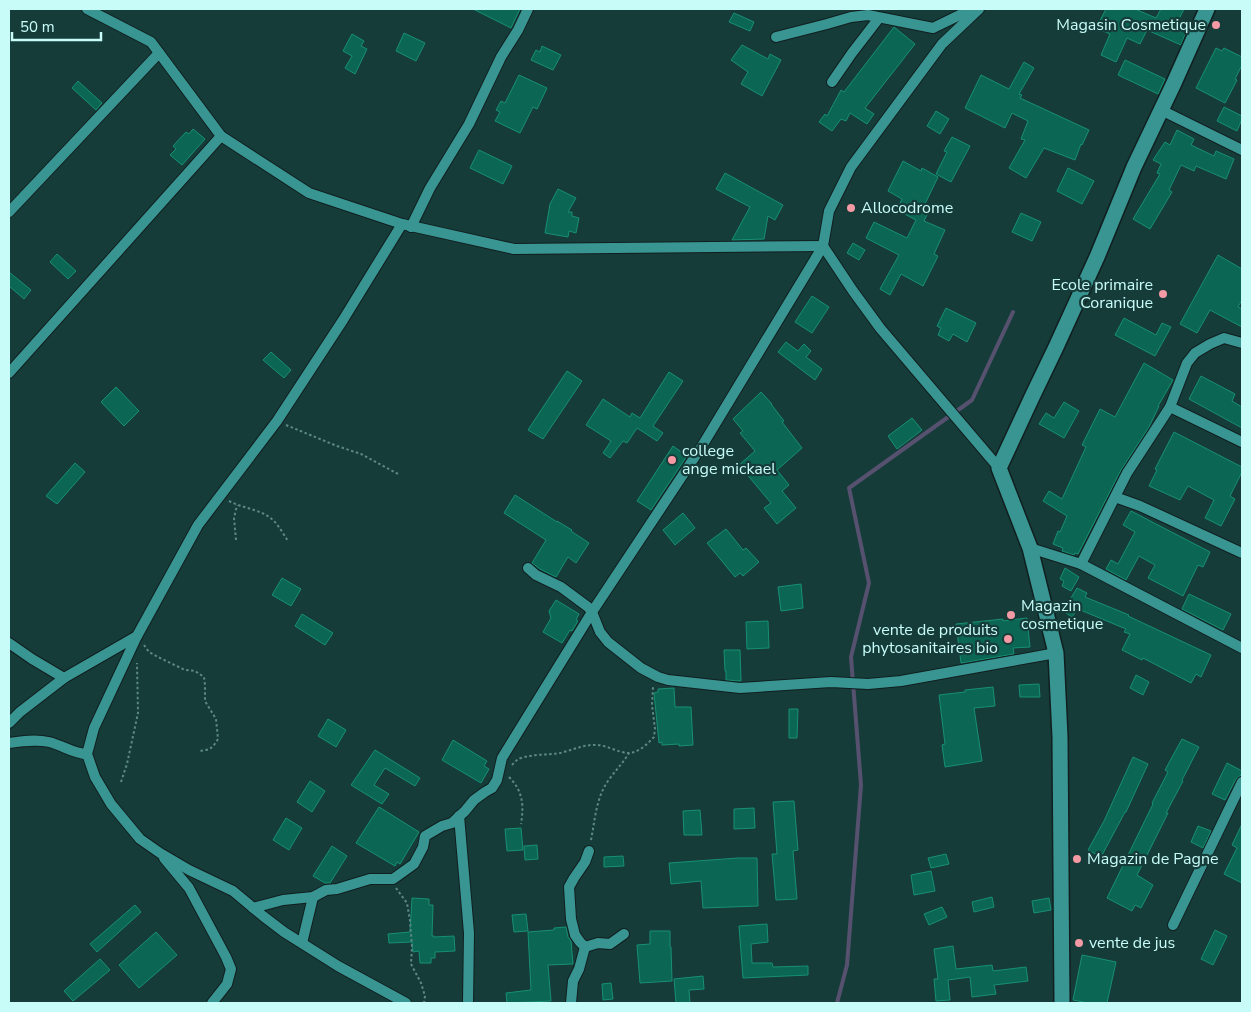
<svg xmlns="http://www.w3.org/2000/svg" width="1251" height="1012" font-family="'Nunito Sans',sans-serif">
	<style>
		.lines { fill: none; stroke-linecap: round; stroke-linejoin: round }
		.stream { stroke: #575170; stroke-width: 4 }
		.building { fill: #0b6753; stroke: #188f74 }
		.street-casing { stroke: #101f1f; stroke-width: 12 }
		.secondary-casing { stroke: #101f1f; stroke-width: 18 }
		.path { stroke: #5c8886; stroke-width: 2; stroke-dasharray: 2.5 2.5; stroke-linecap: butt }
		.street { stroke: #399592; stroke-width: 10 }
		.secondary { stroke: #399592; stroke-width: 15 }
		.poi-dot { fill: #f49aa5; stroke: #163c3a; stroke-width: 2 }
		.labels { text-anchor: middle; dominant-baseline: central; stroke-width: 4.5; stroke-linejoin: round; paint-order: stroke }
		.poi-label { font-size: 16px; fill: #c7fcf9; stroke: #163c3a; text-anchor: start }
	</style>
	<rect width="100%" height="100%" fill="#163c3a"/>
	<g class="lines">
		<polyline class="stream" points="837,1003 847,965 861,785 851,657 869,583 849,488 972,400 1013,312"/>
	</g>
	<g class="building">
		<polygon points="473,9 520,9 511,28"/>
		<polygon points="1106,9 1135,9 1156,18 1161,9 1184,9 1175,27 1186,32 1181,45 1147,30 1140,44 1127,38 1116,62 1101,55 1110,34 1096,28"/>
		<polygon points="734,13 754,22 750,31 729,22"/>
		<polygon points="894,27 915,44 865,108 874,114 867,124 850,113 846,121 841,119 832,131 819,122 825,114 827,116 841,90 844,92"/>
		<polygon points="404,33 425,43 416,61 396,51"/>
		<polygon points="352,34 364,41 361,46 367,49 355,74 345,68 352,56 343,51"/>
		<polygon points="742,45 768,59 770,54 781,60 762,96 741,84 748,72 731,60"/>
		<polygon points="542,46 561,55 553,70 531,60 536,50 540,52"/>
		<polygon points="1216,48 1222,51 1224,48 1242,57 1242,65 1235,79 1237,80 1225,103 1196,88"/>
		<polygon points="1125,60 1165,79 1158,94 1118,75"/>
		<polygon points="1024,62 1034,68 1019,94 1022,95 1020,98 1089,130 1082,145 1081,144 1075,160 1044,148 1026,178 1009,168 1025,140 1021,139 1028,121 1012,113 1005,128 965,108 981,75 1009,89"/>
		<polygon points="519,75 547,88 537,109 533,107 520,133 495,121 500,112 496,110 501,101 505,103"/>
		<polygon points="78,81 102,103 96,110 72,88"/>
		<polygon points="1224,107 1242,116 1242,119 1237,131 1217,121"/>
		<polygon points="936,111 949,119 940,134 927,126"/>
		<polygon points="193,129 205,139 182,165 170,155 176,149 173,146 186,132 189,134"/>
		<polygon points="1177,130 1194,139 1191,145 1214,156 1216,151 1234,159 1226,179 1196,166 1194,171 1181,165 1169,190 1172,192 1150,229 1133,219 1160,174 1157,173 1161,164 1153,160 1165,142 1170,145"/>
		<polygon points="952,137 970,146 951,182 936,174 947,152 944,151"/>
		<polygon points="479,150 512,166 503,184 470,168"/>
		<polygon points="903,161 921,171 922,168 938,177 923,208 929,211 924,221 945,230 934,254 938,256 923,286 901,274 890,295 880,289 899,255 866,238 874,222 907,238 916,220 897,210 902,199 888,191"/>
		<polygon points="1068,168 1094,181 1082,204 1057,191"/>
		<polygon points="725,173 783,205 775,220 768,216 764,239 732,240 750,207 716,189"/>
		<polygon points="558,189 576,198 568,212 572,212 572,216 579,218 576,233 569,231 568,237 545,233 550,204"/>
		<polygon points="1021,213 1041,222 1032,241 1012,232"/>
		<polygon points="853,243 865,250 859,260 847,253"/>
		<polygon points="57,254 76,271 68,279 50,262"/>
		<polygon points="1218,255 1242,269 1242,300 1238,307 1242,309 1242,327 1210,310 1197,333 1180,324"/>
		<polygon points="9,272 31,290 24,299 9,286"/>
		<polygon points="812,296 829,307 812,333 795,322"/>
		<polygon points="946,308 976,323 967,342 953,334 949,341 938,335 941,328 937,326"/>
		<polygon points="1124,318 1156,335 1162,323 1171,327 1155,356 1115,335"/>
		<polygon points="786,342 798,351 804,344 811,351 806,357 822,369 815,380 778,352"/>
		<polygon points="271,352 291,370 284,378 263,360"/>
		<polygon points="1144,363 1173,380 1158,406 1159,406 1149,427 1121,470 1078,554 1075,553 1074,555 1062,551 1063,548 1053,544 1058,531 1060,532 1067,516 1043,501 1049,491 1062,499 1086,447 1082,445 1100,409 1115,417"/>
		<polygon points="567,371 582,381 543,439 528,430"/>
		<polygon points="669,372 683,381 653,426 663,433 657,441 637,428 627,443 623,441 610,458 603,453 611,441 586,425 603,399 630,417 632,413 640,418"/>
		<polygon points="1201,376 1235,394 1232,401 1242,407 1242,428 1189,399"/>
		<polygon points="116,387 139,411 124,426 101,402"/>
		<polygon points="761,392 772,404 771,404 784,421 782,422 802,448 777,470 789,485 782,491 796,508 777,524 764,508 771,503 739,465 755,451 740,433 743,431 733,419"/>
		<polygon points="1064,402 1079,411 1064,438 1039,424 1046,413 1054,418"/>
		<polygon points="912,418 922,430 897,449 888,436"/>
		<polygon points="1174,432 1242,467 1242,472 1230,496 1235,499 1221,526 1205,518 1214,500 1188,486 1180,500 1149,486 1157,470 1155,469"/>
		<polygon points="673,446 687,456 651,510 637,501"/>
		<polygon points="75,463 85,472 57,504 46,496"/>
		<polygon points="515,495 557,522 557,521 572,530 571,531 589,543 576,563 568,557 556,577 540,569 532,563 546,540 504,513"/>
		<polygon points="1131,511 1210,552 1203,567 1198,565 1183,596 1148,578 1155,565 1139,556 1126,580 1106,569 1111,560 1118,564 1135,532 1123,525"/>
		<polygon points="683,513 695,528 675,545 663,530"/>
		<polygon points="726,529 743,550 746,548 759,562 743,576 740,573 735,577 707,543"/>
		<polygon points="1065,568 1079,577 1071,591 1062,586 1064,581 1060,579"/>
		<polygon points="282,578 301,589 291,606 272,595"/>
		<polygon points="801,584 803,608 781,611 778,587"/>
		<polygon points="1077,588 1087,593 1085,597 1129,615 1128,616 1211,655 1201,677 1196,674 1191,683 1143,658 1142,660 1122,650 1130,634 1124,632 1126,629 1078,609 1072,617 1063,611"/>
		<polygon points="1189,594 1231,614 1223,630 1182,609"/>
		<polygon points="556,600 579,614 576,620 578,621 572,631 570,630 562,643 543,632 551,618 549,611"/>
		<polygon points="302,614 333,633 325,645 295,626"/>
		<polygon points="1027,618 1030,647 1013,648 1014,654 961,663 956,624 1003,619 1003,621"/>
		<polygon points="768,621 769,648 747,649 746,622"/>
		<polygon points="724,650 740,650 741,681 726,680 726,671 725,671"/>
		<polygon points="1136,675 1149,682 1143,695 1130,688"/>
		<polygon points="1039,684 1040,697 1020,697 1019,685"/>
		<polygon points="993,687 995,706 974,708 982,761 945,767 942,745 945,744 939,695 965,692 965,690"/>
		<polygon points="674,688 675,707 691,707 693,745 679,746 679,744 662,745 662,742 659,743 654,693 658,692 658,689"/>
		<polygon points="789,709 798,709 797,738 789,738"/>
		<polygon points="328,719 346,730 336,747 318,736"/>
		<polygon points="1182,739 1199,747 1182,780 1183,781 1166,813 1168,813 1137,875 1153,885 1141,908 1135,905 1132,911 1107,898 1153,804 1152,803 1168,772 1165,770"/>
		<polygon points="453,740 487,761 484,766 489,769 481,783 442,760"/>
		<polygon points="375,750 420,778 415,786 385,768 374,785 389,794 382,804 351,785"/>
		<polygon points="1133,757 1148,764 1126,812 1125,812 1101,857 1088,850 1104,821"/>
		<polygon points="1227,763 1242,771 1242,772 1241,775 1236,779 1225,800 1212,794"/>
		<polygon points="310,781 325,791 312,812 297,802"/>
		<polygon points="794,801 798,850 793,851 797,899 776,900 772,854 777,854 773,802"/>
		<polygon points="379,807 419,832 400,864 397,862 395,866 356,843"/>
		<polygon points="754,808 755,828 734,829 734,809"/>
		<polygon points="700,810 702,835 684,835 683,811"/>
		<polygon points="286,818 302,828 289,850 273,840"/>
		<polygon points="1242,824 1242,883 1224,874 1237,848 1232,845"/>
		<polygon points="1198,826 1211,831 1203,848 1191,842"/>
		<polygon points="521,828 523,850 507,851 505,829"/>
		<polygon points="537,845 538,859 525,860 524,846"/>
		<polygon points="332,846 347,856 330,883 325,883 313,876"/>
		<polygon points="946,854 949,864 931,868 928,858"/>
		<polygon points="623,856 624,866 604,867 604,857"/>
		<polygon points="738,858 757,858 758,906 703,908 701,881 671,884 669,863"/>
		<polygon points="931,871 935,891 914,895 911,875"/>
		<polygon points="992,897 994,907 974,912 972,902"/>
		<polygon points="412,898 429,899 429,905 433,905 432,936 434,936 434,937 454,936 455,951 435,952 435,958 431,958 431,963 420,963 419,951 413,952 412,942 389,943 388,934 410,932"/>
		<polygon points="1049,898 1051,910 1034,913 1032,901"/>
		<polygon points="135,905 141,912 97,952 90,944"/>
		<polygon points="942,907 947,917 929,925 924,914"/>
		<polygon points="526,914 528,931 514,932 512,915"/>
		<polygon points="767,924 768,942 751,944 752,963 772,963 773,967 808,966 808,975 743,978 739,926"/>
		<polygon points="566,927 568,937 571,941 573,964 548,965 551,1001 507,1003 506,993 531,990 528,932 554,930 554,928"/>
		<polygon points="1215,930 1227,936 1213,965 1201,959"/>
		<polygon points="650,931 670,931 670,947 671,947 672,981 640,983 637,945 650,944"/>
		<polygon points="156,932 177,955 139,988 119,965"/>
		<polygon points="953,946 956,969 992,965 993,971 1026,967 1028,981 994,985 996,994 972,997 970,977 948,980 950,1000 936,1001 934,979 938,979 934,949"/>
		<polygon points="1082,955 1116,962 1107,1003 1088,1003 1073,1000"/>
		<polygon points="100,959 110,970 73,1001 64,991"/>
		<polygon points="703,976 704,989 689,990 690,1003 676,1003 674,979"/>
		<polygon points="611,983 613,999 603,1000 602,984"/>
	</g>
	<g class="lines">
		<g class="street-casing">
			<g id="street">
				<polyline points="87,9 151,42 221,136 309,193 402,224 514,249 823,246"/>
				<polyline points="979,9 942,44 851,167 829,211 823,246 853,291 880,328 999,468"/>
				<polyline points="776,37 827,24 851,17 868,15 933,28 970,10"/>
				<polyline points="832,82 852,53 879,18"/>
				<polyline points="1161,110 1242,150"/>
				<polyline points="9,212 159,53"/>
				<polyline points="411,227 430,188 469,124 501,57 518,30 528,9"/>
				<polyline points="823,246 702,446 592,612 600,632 608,642 641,668 658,677 668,680 740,688 831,682 868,684 901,681 1056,653"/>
				<polyline points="9,373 221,136"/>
				<polyline points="1170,407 1242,442"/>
				<polyline points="1115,497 1140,506 1242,553"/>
				<polyline points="1030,548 1081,564 1242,648"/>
				<polyline points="1081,564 1127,473 1170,407 1187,363 1195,353 1210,344 1224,338 1242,343"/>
				<polyline points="137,636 94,728 87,754 95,777 111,804 140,839 160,853 189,870 233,891 263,916 284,932 338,966 406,1003"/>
				<polyline points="9,643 32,659 64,678"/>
				<polyline points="9,723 20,712 64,678 137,636 198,525 277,421 343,320 402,224"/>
				<path d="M9,743C22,741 36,739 49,742C62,745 74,754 87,754"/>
				<polyline points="459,816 469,933 468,1003"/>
				<polyline points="164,858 189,888 226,957 231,969 227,984 212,1003"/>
				<polyline points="253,908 283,900 313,897 326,890 337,889 370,879 393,879 414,864 423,847 425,836 442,826 452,823 465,811 474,800 485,792 492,788 497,780 502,758 592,612 588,607 561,587 536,575 528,568"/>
				<polyline points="1173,925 1242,782"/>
				<polyline points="302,943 313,897"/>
				<polyline points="585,947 580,942 575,935 571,919 569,887 574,878 585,862 589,851"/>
				<polyline points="585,947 598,943 610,944 624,934"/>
				<polyline points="571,1003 573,981 579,969 585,947"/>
			</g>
		</g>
		<g class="secondary-casing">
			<polyline id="secondary" points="1062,1003 1060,737 1056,653 1030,548 999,468 1032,397 1056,347 1097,257 1134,167 1174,83 1207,9"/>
		</g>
		<g class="path">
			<polyline points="286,425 337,446 361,454 400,475"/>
			<path d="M229,501C244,509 262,509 274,521C279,526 284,535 288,541"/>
			<polyline points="236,540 234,518 237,505"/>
			<path d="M144,645L149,652L160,658L185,670L195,671L204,677L205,685V701L216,719L218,739C212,749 210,750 198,751"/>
			<path d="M512,765C515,762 517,759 521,758C534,754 547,755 560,753C573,750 584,744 598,745C608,746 620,753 628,753C639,753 647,744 654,737L655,729L652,705L653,687"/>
			<path d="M509,777C523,791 524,805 521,824"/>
			<polyline points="121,782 127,764 138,713 137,663"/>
			<path d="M591,840C595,820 596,798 608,781C615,771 623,763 629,753"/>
			<polyline points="396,888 407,903 410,921 412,947 411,964 421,983 425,996 424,1003"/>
		</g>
		<use href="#street" class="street"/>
		<use href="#secondary" class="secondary"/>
	</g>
	<g class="poi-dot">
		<circle cx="1216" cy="25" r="5"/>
		<circle cx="851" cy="208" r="5"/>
		<circle cx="1163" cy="294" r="5"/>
		<circle cx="672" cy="460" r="5"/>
		<circle cx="1011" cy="615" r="5"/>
		<circle cx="1008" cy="639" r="5"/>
		<circle cx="1077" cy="859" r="5"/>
		<circle cx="1079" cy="943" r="5"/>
	</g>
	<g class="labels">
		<g class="poi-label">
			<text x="1206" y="25" text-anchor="end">Magasin Cosmetique</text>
			<text x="861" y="208">Allocodrome</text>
			<text x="1153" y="285" text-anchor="end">Ecole primaire<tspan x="1153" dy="18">Coranique</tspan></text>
			<text x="682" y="451">college<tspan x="682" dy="18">ange mickael</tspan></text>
			<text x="1021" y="606">Magazin<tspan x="1021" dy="18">cosmetique</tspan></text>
			<text x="998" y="630" text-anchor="end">vente de produits<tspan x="998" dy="18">phytosanitaires bio</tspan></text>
			<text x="1087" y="859">Magazin de Pagne</text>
			<text x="1089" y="943">vente de jus</text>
		</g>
	</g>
	<rect width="1251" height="1012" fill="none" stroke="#c7fcf9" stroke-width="20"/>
	<path d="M12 32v8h89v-8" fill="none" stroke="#c7fcf9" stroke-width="2.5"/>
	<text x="20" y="32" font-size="15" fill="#c7fcf9" stroke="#163c3a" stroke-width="4" paint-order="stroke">50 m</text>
</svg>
